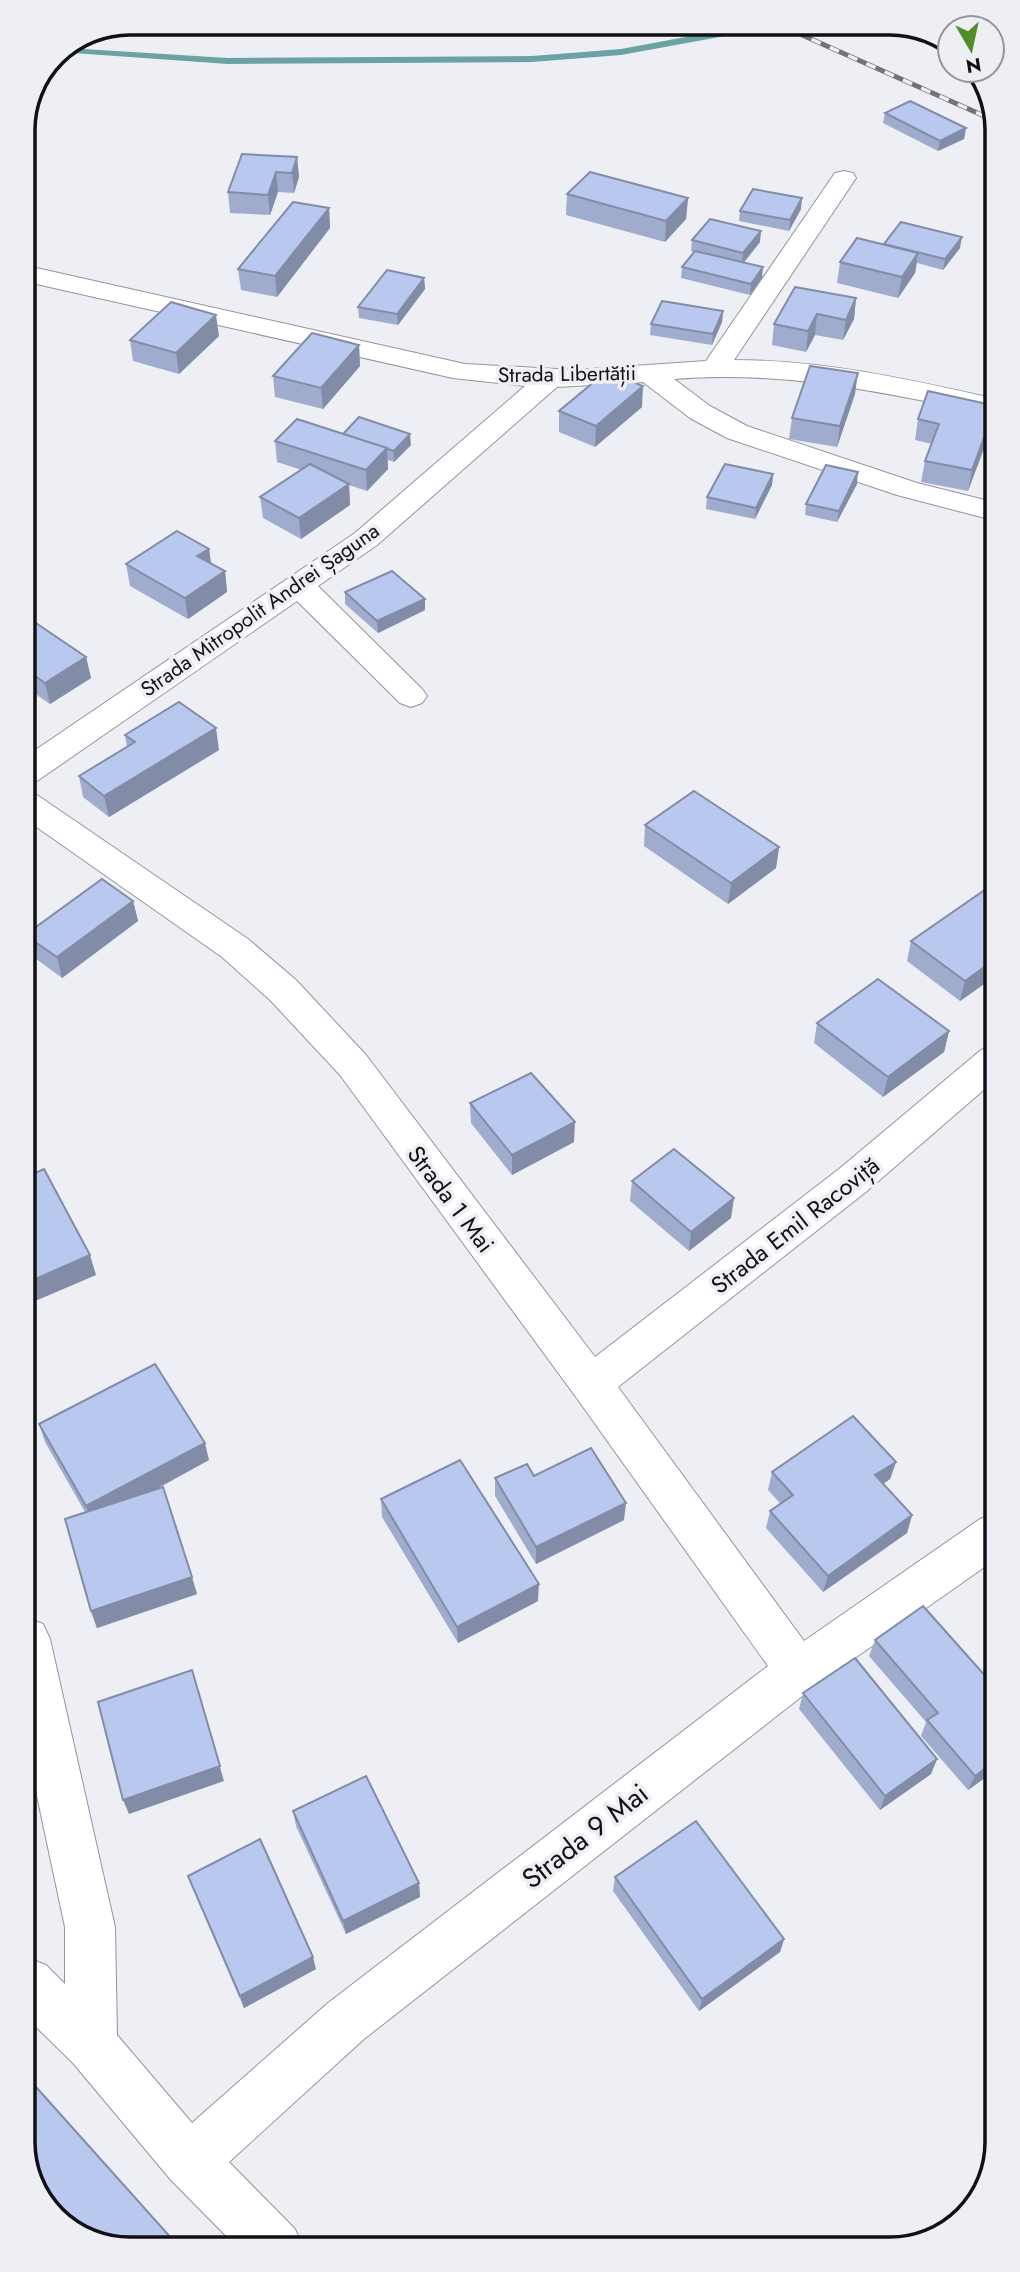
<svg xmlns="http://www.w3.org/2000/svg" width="1020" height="2272" font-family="Jost,sans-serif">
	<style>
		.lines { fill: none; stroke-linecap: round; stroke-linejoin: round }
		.stream { fill: #6da2a5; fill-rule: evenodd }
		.street-casing { stroke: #93959a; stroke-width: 2 }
		.street { fill: #fff; fill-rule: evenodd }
		.rail-casing { stroke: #727377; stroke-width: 5 }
		.rail { stroke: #edeff5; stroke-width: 3.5; stroke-dasharray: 10; stroke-linecap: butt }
		.wall { fill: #9faccd }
		.shaded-wall { fill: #828ca7 }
		.building { fill: #b9c8ee; stroke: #828ca7; stroke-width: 2 }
		.labels { text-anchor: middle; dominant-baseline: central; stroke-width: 7; stroke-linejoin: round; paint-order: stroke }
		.far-street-label { font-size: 21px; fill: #111113; stroke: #edeff5 }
		.street-label { font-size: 24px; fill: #111113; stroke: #edeff5 }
		.near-street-label { font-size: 28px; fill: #111113; stroke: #edeff5 }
		.rim { fill: none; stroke: #111113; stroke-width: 3.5 }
	</style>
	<rect width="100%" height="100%" fill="#edeff5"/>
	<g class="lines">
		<polygon class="stream" points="748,23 762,23 736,34 621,55 532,62 228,64 59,52 68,48 228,58 532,56 621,49 734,28"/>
		<g class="street-casing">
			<g id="street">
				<path d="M844,171L853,173L856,178L734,360C822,360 907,379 992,398V414C881,393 790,370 674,379L710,406L747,426L917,483L993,502V516L985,518L897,495L727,438L690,418L643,382L557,387L377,545L318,586L422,689L427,696L422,703L411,707L400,703L297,601L37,781L25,784V757L355,533L525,386L453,378L23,281V265L465,364L574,370L706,361L835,173Z"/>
				<polygon points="25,791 37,795 248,939 296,980 366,1055 595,1357 839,1169 981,1050 994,1046 994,1081 867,1191 618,1387 804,1641 980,1519 995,1513 996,1559 815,1686 364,2039 229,2162 295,2229 303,2248 238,2248 171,2180 73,2063 28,2019 28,1958 46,1965 65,1984 65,1927 27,1749 27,1618 43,1624 50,1639 115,1927 117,2035 192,2123 328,2003 768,1666 576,1397 340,1075 270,1000 222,957 25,819"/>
			</g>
		</g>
		<use href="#street" class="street"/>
		<g class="rail-casing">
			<polyline id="rail" points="775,23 991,119"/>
		</g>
		<use href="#rail" class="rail"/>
	</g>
	<g class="wall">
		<polygon points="885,113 966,128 964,139 938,151 883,123"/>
		<polygon points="297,157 299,177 294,193 278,192 270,215 230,213 228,192"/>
		<polygon points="567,194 688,198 686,219 665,242 566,215"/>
		<polygon points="329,208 330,228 277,297 241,290 238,269"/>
		<polygon points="801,209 789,231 739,221 740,211"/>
		<polygon points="692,240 760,242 744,263 762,278 750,295 681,278 682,267 694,252 691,251"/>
		<polygon points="884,244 960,248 943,270 917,263 915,273 898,298 837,283 840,262 884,245"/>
		<polygon points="424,278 425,289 398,325 359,318 358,307"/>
		<polygon points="856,298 854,319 843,340 815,335 806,352 772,345 774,324"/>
		<polygon points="723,311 722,322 712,345 650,335 651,324"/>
		<polygon points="219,336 179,374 133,361 130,340"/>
		<polygon points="359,345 360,366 323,409 275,397 273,376"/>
		<polygon points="855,394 837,447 789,439 792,418"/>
		<polygon points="642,407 595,447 559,432 559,411"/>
		<polygon points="918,419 992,427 968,491 921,482 925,461 932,444 915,440"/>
		<polygon points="343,434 411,445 394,462 388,460 388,469 367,491 349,485 350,505 301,539 263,518 260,497 302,470 277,462 275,441"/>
		<polygon points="773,474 772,485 755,519 706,509 707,497"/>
		<polygon points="857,484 837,522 805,515 806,504"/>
		<polygon points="209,549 211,564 225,571 227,592 188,619 130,586 126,564"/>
		<polygon points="345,592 425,610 378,633 345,604"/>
		<polygon points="24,615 86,657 91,678 50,704 24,686"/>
		<polygon points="125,735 219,750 109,817 83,797 79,776 127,747"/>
		<polygon points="645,825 779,847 776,868 728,904 644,846"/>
		<polygon points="994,890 994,977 960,1001 907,961 911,941"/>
		<polygon points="133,901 138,921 62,978 31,955 25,935"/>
		<polygon points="817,1023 949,1031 944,1052 883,1097 814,1043"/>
		<polygon points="470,1103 574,1142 512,1175 471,1123"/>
		<polygon points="632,1181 731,1218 689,1251 630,1201"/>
		<polygon points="39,1424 209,1460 157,1489 197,1594 97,1628 91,1611 85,1512 45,1442"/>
		<polygon points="896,1462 890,1479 883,1484 912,1515 907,1533 823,1592 766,1528 770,1511 780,1503 768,1490 772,1472"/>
		<polygon points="534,1476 624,1520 536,1564 495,1496 495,1478"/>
		<polygon points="381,1499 538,1601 458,1643 382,1517"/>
		<polygon points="875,1640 996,1688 996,1770 968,1790 921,1736 926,1722 869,1656"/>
		<polygon points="803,1693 937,1759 931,1774 880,1810 799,1709"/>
		<polygon points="293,1811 419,1883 420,1897 346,1934 296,1826"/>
		<polygon points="188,1876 316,1969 244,2008"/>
		<polygon points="615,1877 784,1939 780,1952 699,2011 613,1891"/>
	</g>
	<g class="shaded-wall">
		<polygon points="966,128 964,139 938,151 940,141"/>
		<polygon points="297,157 299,177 294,193 292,173"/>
		<polygon points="276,172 278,192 270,215 268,195"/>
		<polygon points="688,198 686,219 665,242 666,221"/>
		<polygon points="802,198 801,209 789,231 790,220"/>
		<polygon points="329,208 330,228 277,297 275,276"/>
		<polygon points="761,231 760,242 742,264 743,253"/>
		<polygon points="962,237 960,248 943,270 945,259"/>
		<polygon points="918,253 915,273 898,298 902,277"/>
		<polygon points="763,267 762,278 750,295 751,284"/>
		<polygon points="424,278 425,289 398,325 397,314"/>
		<polygon points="856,298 854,319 843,340 846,320"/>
		<polygon points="723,311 722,322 712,345 713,334"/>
		<polygon points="817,314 815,335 806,352 808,331"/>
		<polygon points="216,315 219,336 179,374 176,353"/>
		<polygon points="359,345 360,366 323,409 321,388"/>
		<polygon points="858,373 855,394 837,447 840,426"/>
		<polygon points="643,386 642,407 595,447 596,426"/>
		<polygon points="992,416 992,427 968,491 972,470"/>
		<polygon points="410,434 411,445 394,462 394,451"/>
		<polygon points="387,448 388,469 367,491 366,470"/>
		<polygon points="858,472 857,484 837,522 839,511"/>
		<polygon points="773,474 772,485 755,519 756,508"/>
		<polygon points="349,484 350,505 301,539 299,518"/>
		<polygon points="209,549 212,570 197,556"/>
		<polygon points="225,571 227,592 188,619 185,598"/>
		<polygon points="425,599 425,610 378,633 377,621"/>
		<polygon points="86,657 91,678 50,704 45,683"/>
		<polygon points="216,728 219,750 109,817 104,796"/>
		<polygon points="779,847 776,868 728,904 731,883"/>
		<polygon points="133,901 138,921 62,978 57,957"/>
		<polygon points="994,960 994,977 960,1001 965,981"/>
		<polygon points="949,1031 944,1052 883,1097 888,1077"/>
		<polygon points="575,1122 574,1142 512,1175 512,1155"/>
		<polygon points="734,1198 731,1218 689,1251 691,1232"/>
		<polygon points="90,1255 96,1275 26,1305 26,1283"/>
		<polygon points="205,1443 209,1460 92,1523 86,1506"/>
		<polygon points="896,1462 890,1479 870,1493 875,1475"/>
		<polygon points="626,1503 624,1520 536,1564 536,1547"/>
		<polygon points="912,1515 907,1533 823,1592 828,1576"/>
		<polygon points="192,1577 197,1594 97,1628 91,1611"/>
		<polygon points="539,1584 538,1601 458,1643 457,1627"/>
		<polygon points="192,1670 224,1781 129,1814 123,1800"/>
		<polygon points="937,1759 931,1774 880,1810 885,1796"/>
		<polygon points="996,1760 996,1770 968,1790 975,1776"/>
		<polygon points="419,1883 420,1897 346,1934 343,1921"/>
		<polygon points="784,1939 780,1952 699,2011 702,1999"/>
		<polygon points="313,1957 316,1969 244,2008 240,1996"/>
	</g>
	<g class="building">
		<polygon points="910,101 966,128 940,141 885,113"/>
		<polygon points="242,154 297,157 292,173 276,172 268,195 228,192"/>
		<polygon points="590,172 688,198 666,221 567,194"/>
		<polygon points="753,189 802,198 790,220 740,211"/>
		<polygon points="293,202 329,208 275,276 238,269"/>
		<polygon points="710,219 761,231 743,253 692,240"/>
		<polygon points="901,222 962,237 945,259 884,244"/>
		<polygon points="857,238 918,253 902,277 840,262"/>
		<polygon points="695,251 763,267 751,284 682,267"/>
		<polygon points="387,270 424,278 397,314 358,307"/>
		<polygon points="795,287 856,298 846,320 817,314 808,331 774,324"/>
		<polygon points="662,301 723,311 713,334 651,324"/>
		<polygon points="171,302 216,315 176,353 130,340"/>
		<polygon points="312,333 359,345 321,388 273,376"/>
		<polygon points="810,366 858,373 840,426 792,418"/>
		<polygon points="606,372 643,386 596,426 559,411"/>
		<polygon points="928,391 992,405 992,416 972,470 925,461 939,424 918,419"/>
		<polygon points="359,417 410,434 394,451 343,434"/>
		<polygon points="297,419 387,448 366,470 275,441"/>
		<polygon points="310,464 349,484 299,518 260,497"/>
		<polygon points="725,464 773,474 756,508 707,497"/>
		<polygon points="826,465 858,472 839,511 806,504"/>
		<polygon points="177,531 209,549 197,556 225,571 185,598 126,564"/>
		<polygon points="392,571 425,599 377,621 345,592"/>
		<polygon points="24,615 86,657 45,683 24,668"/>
		<polygon points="179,702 216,728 104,796 79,776 135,742 125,735"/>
		<polygon points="694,791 779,847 731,883 645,825"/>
		<polygon points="102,879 133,901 57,957 25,935"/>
		<polygon points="989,887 994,890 994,960 965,981 911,941"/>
		<polygon points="878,979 949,1031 888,1077 817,1023"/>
		<polygon points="531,1073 575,1122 512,1155 470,1103"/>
		<polygon points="674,1149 734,1198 691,1232 632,1181"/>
		<polygon points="44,1169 90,1255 26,1283 26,1177"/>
		<polygon points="155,1364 205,1443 86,1506 39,1424"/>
		<polygon points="853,1416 896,1462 875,1475 912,1515 828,1576 770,1511 793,1495 772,1472"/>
		<polygon points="591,1448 626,1503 536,1547 495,1478 527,1464 534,1476"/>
		<polygon points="460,1460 539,1584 457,1627 381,1499"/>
		<polygon points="163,1487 192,1577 91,1611 65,1519"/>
		<polygon points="923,1606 996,1688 996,1760 975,1776 927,1720 938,1713 875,1640"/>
		<polygon points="855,1658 937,1759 885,1796 803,1693"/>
		<polygon points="192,1670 220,1766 123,1800 98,1702"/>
		<polygon points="366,1776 419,1883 343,1921 293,1811"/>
		<polygon points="696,1821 784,1939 702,1999 615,1877"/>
		<polygon points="260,1839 313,1957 240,1996 188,1876"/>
		<polygon points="28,2078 181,2249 123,2249 64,2227 29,2177"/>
	</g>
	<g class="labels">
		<g class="far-street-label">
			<text transform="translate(567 374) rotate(-1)">Strada Libertății</text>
			<text transform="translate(260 610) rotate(-35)">Strada Mitropolit Andrei Șaguna</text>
		</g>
		<g class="street-label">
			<text transform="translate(451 1199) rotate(53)">Strada 1 Mai</text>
			<text transform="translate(795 1225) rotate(-38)">Strada Emil Racoviță</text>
		</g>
		<g class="near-street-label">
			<text transform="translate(585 1836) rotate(-38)">Strada 9 Mai</text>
		</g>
	</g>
	<path d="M0 0H1020V2272H0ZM130 35H890A95 95 0 0 1 985 130V2142A95 95 0 0 1 890 2237H130A95 95 0 0 1 35 2142V130A95 95 0 0 1 130 35Z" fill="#edeff5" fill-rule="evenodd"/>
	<path class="rim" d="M130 35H890A95 95 0 0 1 985 130V2142A95 95 0 0 1 890 2237H130A95 95 0 0 1 35 2142V130A95 95 0 0 1 130 35Z"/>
	<g transform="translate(971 49) rotate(171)"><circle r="33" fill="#edeff5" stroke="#95969b" stroke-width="2"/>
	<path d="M0-5L12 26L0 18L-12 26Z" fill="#538d2a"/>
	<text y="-10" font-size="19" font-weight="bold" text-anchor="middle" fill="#111113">N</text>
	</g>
</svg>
